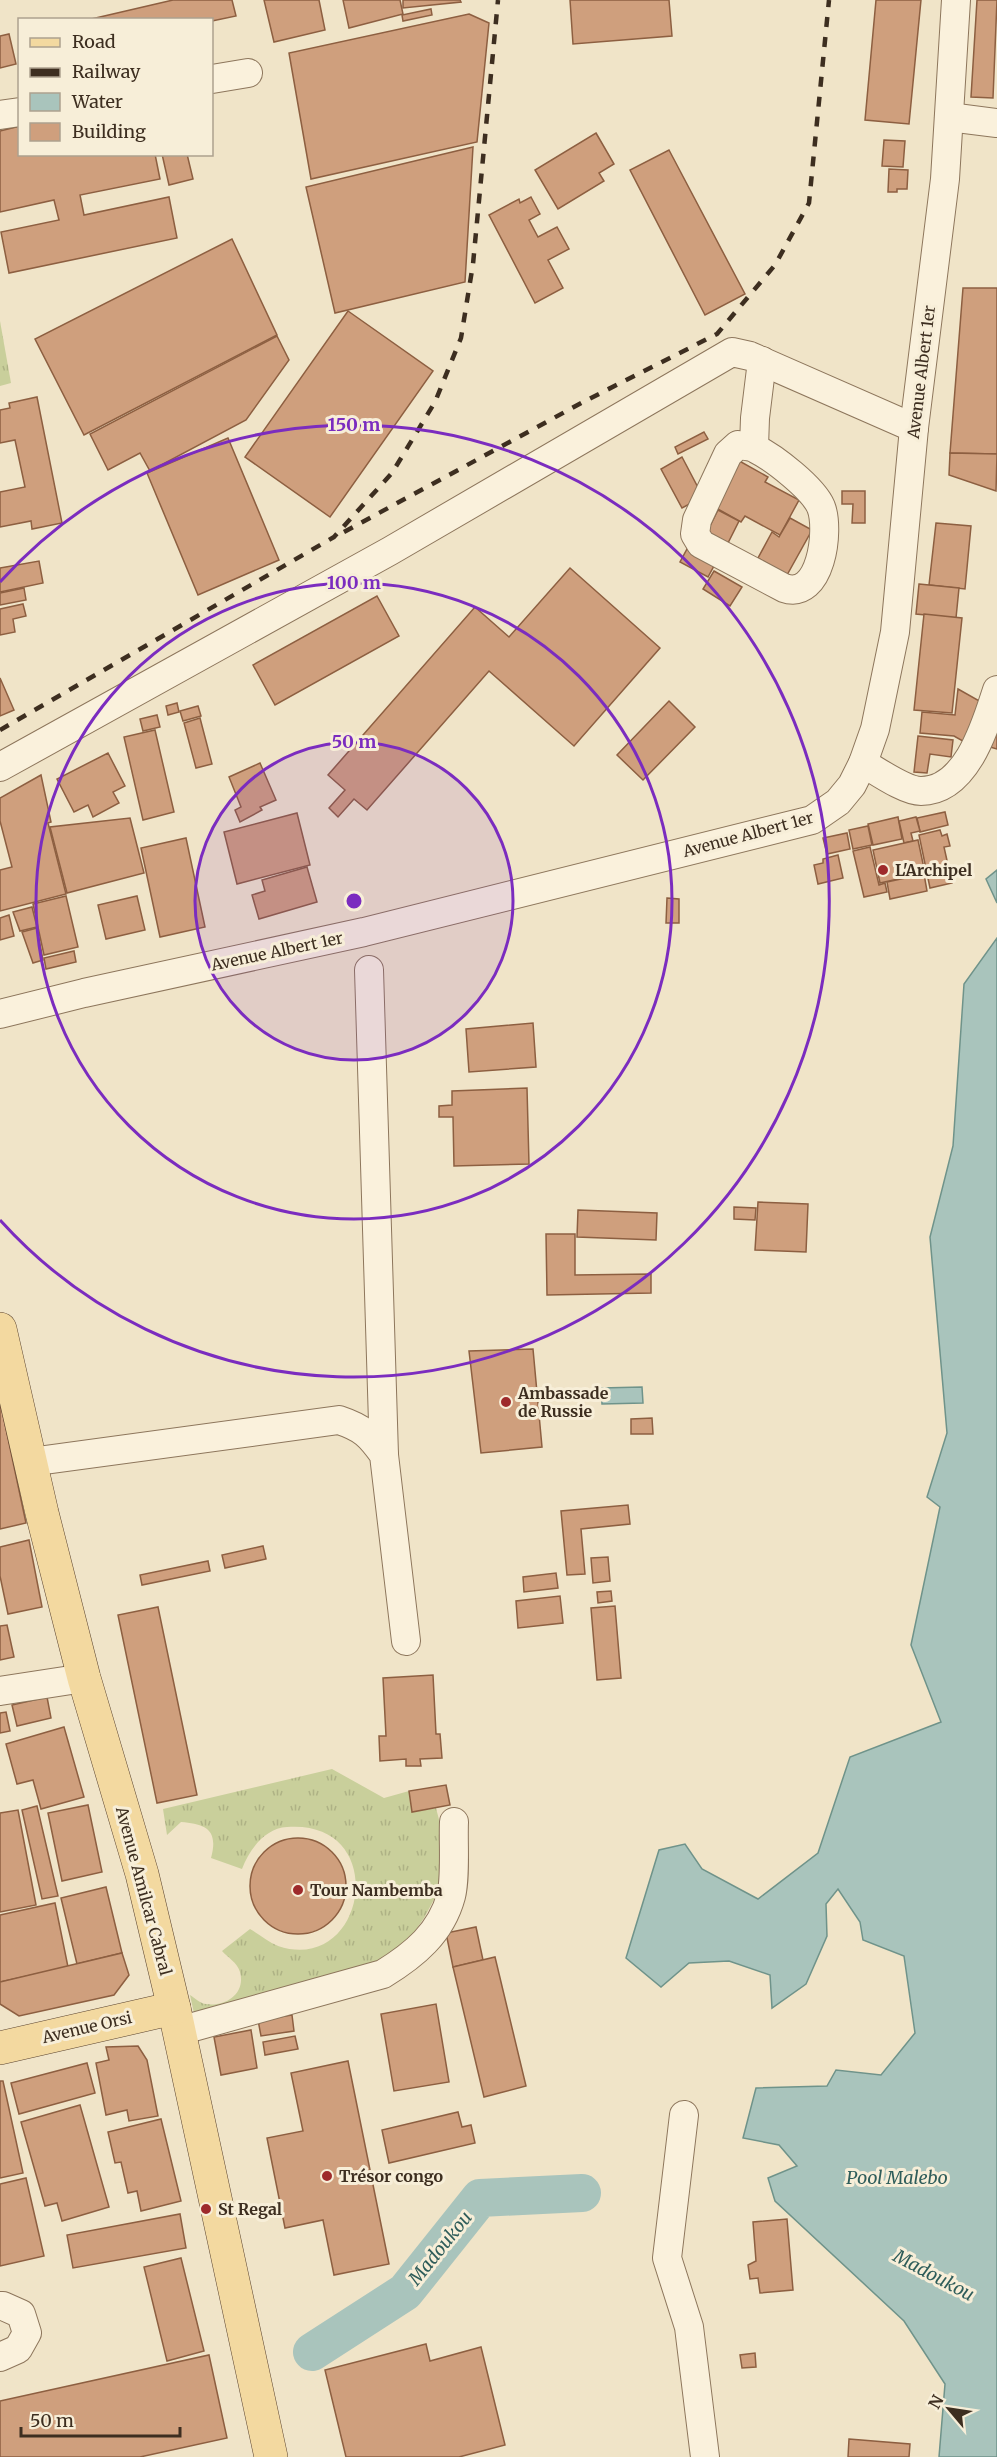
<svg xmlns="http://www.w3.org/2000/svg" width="997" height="2457" font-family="Merriweather,serif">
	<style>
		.grass { fill: url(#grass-tufts) }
		.water { fill: #a9c4bc; stroke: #6f938a; stroke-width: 1.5 }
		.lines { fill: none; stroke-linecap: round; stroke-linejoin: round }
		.river { stroke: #a9c4bc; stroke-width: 38 }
		.building { fill: #cf9f7d; stroke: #8d5f41; stroke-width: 1.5 }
		.minor-casing { stroke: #8d765c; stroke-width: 30 }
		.major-casing { stroke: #5b4430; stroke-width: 34 }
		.minor { stroke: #faf1dc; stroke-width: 28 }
		.major { stroke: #f3d9a0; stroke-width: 33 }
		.rail { stroke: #3d2e20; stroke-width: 4.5; stroke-dasharray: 10 10; stroke-linecap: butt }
		.ring { fill: none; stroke: #7b2cbf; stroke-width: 3 }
		.poi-dot { fill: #9e2a2b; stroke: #f7eed8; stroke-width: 2 }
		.labels { text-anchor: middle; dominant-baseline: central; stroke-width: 6; stroke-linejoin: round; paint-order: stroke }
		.street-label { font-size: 16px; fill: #3d2e20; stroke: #f7eed8 }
		.poi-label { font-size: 16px; font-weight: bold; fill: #3d2e20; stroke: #f7eed8; text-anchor: start }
		.water-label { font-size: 18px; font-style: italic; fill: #2f5d5a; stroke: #f7eed8 }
		.centre { fill: #7b2cbf; stroke: #f7eed8; stroke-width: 3 }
		.ring-label { font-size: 18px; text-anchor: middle; font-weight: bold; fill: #7b2cbf; stroke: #f7eed8; stroke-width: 6; stroke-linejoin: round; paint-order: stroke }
	</style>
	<defs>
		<pattern id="grass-tufts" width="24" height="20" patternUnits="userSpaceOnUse" patternTransform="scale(1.5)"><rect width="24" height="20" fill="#c9cf9b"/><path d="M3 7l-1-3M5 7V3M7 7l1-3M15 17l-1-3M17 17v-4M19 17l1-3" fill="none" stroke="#aeb285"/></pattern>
	</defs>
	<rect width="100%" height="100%" fill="#f0e4c8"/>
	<g class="grass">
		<polygon points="0,321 11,383 0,386"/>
		<path d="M332,1769L384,1798L409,1791L413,1812L436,1808L443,1835L445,1879L424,1918L397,1957L195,2018L190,1995C195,1998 201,2004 206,2004C225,2007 246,1994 240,1972C237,1962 228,1958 222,1951L250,1929C259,1934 268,1942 278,1946C367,1976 392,1819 287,1827C265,1828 249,1850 242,1869L211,1858C219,1829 205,1824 181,1822L167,1835L163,1809Z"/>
	</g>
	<g class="water">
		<polygon points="997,870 997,903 986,879"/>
		<polygon points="997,938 997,2457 939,2457 945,2384 904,2321 775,2201 768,2178 797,2166 779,2145 743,2138 756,2088 827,2086 836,2070 881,2075 915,2033 904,1956 863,1940 860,1922 838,1889 826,1904 827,1936 806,1984 772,2008 770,1975 729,1961 689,1963 661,1987 626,1958 659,1850 685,1844 702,1869 758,1899 818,1853 850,1757 941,1722 911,1645 940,1507 927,1497 947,1433 930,1237 953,1146 964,984"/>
		<polygon points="642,1387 643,1403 602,1404 601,1388"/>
	</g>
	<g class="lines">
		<polyline class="river" points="312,2352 405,2292 480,2198 582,2193"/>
	</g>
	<g class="building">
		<polygon points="173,0 232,0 236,16 212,21 87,20"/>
		<polygon points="264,0 319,0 325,30 274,42"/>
		<polygon points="343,0 400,0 403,14 349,28"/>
		<polygon points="403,0 460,0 461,2 403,8"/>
		<polygon points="570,0 669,0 672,36 573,44"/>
		<polygon points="876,0 921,0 909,124 865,120"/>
		<polygon points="977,0 997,0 993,98 971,97"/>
		<polygon points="431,9 432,15 403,21 402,15"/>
		<polygon points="469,14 489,23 477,142 311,179 289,53"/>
		<polygon points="9,34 16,64 0,68 0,36"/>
		<polygon points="20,126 20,154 155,154 160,179 80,195 84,215 169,197 177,238 9,273 1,232 59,220 54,200 0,212 0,131"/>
		<polygon points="596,133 614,164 599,173 604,181 558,209 535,170"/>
		<polygon points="884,140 905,141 903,167 882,166"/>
		<polygon points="473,147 465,282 335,313 306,187"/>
		<polygon points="669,150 745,294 705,315 630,170"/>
		<polygon points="162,154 187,154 193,179 169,185"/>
		<polygon points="889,169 908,170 907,189 897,189 897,192 888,192"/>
		<polygon points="531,197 540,214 529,220 538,237 557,227 569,249 548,260 563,288 535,303 489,215 519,199 520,203"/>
		<polygon points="232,239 277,335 84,435 35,339"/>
		<polygon points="963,288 997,288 997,454 950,453"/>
		<polygon points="348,311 433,371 330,517 245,457"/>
		<polygon points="277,336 289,360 246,420 150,471 140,453 108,470 90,434"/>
		<polygon points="37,397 62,523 32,529 31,521 0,527 0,492 25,487 15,440 0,443 0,410 10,408 9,403"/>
		<polygon points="704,432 708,439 678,454 675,447"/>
		<polygon points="228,438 279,560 198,595 147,473"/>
		<polygon points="950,453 997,454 996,491 949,475"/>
		<polygon points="682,457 703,497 682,508 661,469"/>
		<polygon points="734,458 768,477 765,482 799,500 780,535 745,516 741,522 709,504"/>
		<polygon points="842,491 865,491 865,523 852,523 853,504 842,504"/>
		<polygon points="718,510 739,521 728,543 707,532"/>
		<polygon points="790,518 812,530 787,575 758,558 772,532 779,537"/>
		<polygon points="936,523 971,526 965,589 929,585"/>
		<polygon points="687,549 715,564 708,577 680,562"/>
		<polygon points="39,561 43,583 0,592 0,568"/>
		<polygon points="570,568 660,648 574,746 489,671 367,810 354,799 338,817 329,808 345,790 328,775 475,607 509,637"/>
		<polygon points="714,571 742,587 730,606 703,589"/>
		<polygon points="919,584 959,588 956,618 916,614"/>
		<polygon points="24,588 26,600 0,605 0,593"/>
		<polygon points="377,596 399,636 275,705 253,665"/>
		<polygon points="23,604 26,616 13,619 15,632 0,635 0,609"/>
		<polygon points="924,614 962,618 952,713 914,710"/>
		<polygon points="0,678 14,710 0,716"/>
		<polygon points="958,689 983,703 968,744 954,736 920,733 922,712 955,715"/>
		<polygon points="669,701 695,727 643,780 617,755"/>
		<polygon points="177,703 179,712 168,715 166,706"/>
		<polygon points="198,706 201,716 183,721 180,711"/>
		<polygon points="157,715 160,727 143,731 140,719"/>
		<polygon points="997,715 997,749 990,747"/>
		<polygon points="200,718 212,764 196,768 184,723"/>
		<polygon points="155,730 174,812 143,820 124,737"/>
		<polygon points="918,736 953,740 951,757 930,754 927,773 914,772"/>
		<polygon points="108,753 125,786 113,792 119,803 93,817 88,805 74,812 57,779"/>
		<polygon points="260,763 276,800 260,807 262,810 240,822 235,810 241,807 229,777"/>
		<polygon points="41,775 51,822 48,823 66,894 0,911 0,870 12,867 0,821 0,798"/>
		<polygon points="945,812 948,825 920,832 917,818"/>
		<polygon points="297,813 310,865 237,884 224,832"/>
		<polygon points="898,817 902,839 873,845 868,824"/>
		<polygon points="916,817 920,831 911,833 913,841 904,843 899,821"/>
		<polygon points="130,818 144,873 67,893 50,827"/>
		<polygon points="868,826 872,845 853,849 849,830"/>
		<polygon points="940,830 942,836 947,834 950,846 944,847 952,883 930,888 919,835"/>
		<polygon points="847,833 850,849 827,854 823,838"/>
		<polygon points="186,838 205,927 160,937 141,848"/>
		<polygon points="918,840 925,873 880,883 873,850"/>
		<polygon points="870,847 879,885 885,883 887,892 864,897 853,851"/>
		<polygon points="838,855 843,878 818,884 814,865 823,863 823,859"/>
		<polygon points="307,867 317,902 259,919 252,895 265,891 262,880"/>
		<polygon points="924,874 927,891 890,899 887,882"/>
		<polygon points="66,896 78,947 44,955 33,904"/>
		<polygon points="137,896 145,930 106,939 98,905"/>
		<polygon points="667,898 679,899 679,923 666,923"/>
		<polygon points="32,907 37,927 20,931 13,912"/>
		<polygon points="9,915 14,936 0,940 0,918"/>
		<polygon points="37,928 43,960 33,963 22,932"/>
		<polygon points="74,951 76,962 46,969 44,958"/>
		<polygon points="533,1023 536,1067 469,1072 466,1029"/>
		<polygon points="527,1088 529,1164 454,1166 453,1117 439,1117 439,1106 452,1105 452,1091"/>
		<polygon points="758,1202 808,1204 806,1252 755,1250"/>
		<polygon points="734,1207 756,1208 755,1220 734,1219"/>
		<polygon points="578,1210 657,1213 656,1240 577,1237"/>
		<polygon points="546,1234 575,1234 575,1275 651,1274 651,1293 547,1295"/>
		<polygon points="533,1349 542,1447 481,1453 469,1351"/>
		<polygon points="0,1401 26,1523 0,1529"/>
		<polygon points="652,1418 653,1434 631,1434 631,1419"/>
		<polygon points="628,1505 630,1524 581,1529 585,1574 567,1575 561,1511"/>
		<polygon points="29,1540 42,1607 8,1614 0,1576 0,1547"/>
		<polygon points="263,1546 266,1559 225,1568 222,1555"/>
		<polygon points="608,1557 610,1581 593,1583 591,1558"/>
		<polygon points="208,1561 210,1571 142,1585 140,1575"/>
		<polygon points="556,1573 558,1588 524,1592 523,1577"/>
		<polygon points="611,1591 612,1601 598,1603 597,1592"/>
		<polygon points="560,1596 563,1623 518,1628 516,1601"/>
		<polygon points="615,1606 621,1678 597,1680 591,1608"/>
		<polygon points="158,1607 197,1795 157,1803 118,1615"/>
		<polygon points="7,1625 14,1657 0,1660 0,1626"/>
		<polygon points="433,1675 436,1734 440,1734 442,1758 420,1759 421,1766 406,1766 406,1759 380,1761 379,1736 386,1736 383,1678"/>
		<polygon points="47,1697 51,1718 17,1726 12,1705"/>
		<polygon points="6,1712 10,1731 0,1733 0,1713"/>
		<polygon points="64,1727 84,1797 41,1809 33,1780 17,1784 6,1744"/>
		<polygon points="446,1785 450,1805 412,1812 409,1791"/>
		<polygon points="88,1805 102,1872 62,1881 48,1813"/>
		<polygon points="37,1806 58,1896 42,1899 22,1810"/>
		<polygon points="18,1810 36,1905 0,1912 0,1813"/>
		<circle cx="298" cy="1886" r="48"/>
		<polygon points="106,1887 122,1953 77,1964 61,1898"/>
		<polygon points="55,1903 68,1967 0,1982 0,1915"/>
		<polygon points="476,1927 483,1960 453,1967 446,1933"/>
		<polygon points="122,1953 129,1975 114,1995 19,2016 0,2004 0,1982"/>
		<polygon points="495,1957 526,2086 484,2097 453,1967"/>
		<polygon points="436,2004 449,2082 394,2091 381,2014"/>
		<polygon points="292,2015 294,2031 261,2036 258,2020"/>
		<polygon points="251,2030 257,2068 221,2075 214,2037"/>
		<polygon points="295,2036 298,2049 265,2055 263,2042"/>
		<polygon points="138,2046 147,2060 158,2116 129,2121 127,2110 106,2115 96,2063 109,2060 106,2047"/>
		<polygon points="348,2061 389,2264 334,2275 323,2220 285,2228 267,2138 303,2131 291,2073"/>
		<polygon points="87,2063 95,2093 19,2114 11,2083"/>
		<polygon points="0,2081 3,2081 23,2173 0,2178"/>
		<polygon points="80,2105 109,2207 62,2221 57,2203 45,2206 21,2122"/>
		<polygon points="458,2112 462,2127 471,2125 475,2143 389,2163 382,2130"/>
		<polygon points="161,2119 181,2201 141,2211 137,2191 128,2193 121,2162 115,2163 108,2132"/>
		<polygon points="26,2178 44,2256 0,2266 0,2184"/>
		<polygon points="180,2214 186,2248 73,2268 67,2235"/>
		<polygon points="787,2219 793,2290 760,2293 758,2278 750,2279 748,2265 756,2261 753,2222"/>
		<polygon points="181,2258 204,2351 167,2361 144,2267"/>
		<polygon points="426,2344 430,2361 481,2347 505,2445 459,2457 346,2457 325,2370"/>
		<polygon points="755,2353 756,2367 742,2368 740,2355"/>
		<polygon points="209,2355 227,2438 140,2457 0,2457 0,2401"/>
		<polygon points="849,2439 910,2444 909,2457 848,2457"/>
	</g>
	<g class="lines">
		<g class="minor-casing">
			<g id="minor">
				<polyline points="212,79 248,73"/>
				<polyline points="0,115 20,112"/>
				<polyline points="949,117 997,123"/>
				<path d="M738,445C743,446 751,446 756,449C774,458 813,488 821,507C830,530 821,601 784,588L701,544L695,534L697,520L728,454Z"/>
				<polyline points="754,447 755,418 762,361"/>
				<path d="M863,763C877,771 905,791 921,791C967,791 986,724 997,690"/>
				<polyline points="0,767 390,551 732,352 750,356 914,428"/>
				<polyline points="369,970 384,1455"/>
				<polyline points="0,1014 84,993 364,932 812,820 838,802 852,785 863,763 875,729 895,632 914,428 945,179 956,0"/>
				<path d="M30,1462L339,1420C363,1428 370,1435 384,1455L406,1641"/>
				<polyline points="0,1691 84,1678"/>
				<path d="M179,2031L383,1974C414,1955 441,1933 451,1896C456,1878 453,1842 454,1822"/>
				<polyline points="684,2115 667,2258 689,2327 705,2457"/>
				<polyline points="0,2306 3,2306 21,2314 27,2333 18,2349 0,2357"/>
			</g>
		</g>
		<g class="major-casing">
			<g id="major">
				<polyline points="0,1329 42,1513 84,1678 142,1874 174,2008 271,2457"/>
				<polyline points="0,2048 174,2008"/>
			</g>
		</g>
		<use href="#minor" class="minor"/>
		<use href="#major" class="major"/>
		<g class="rail">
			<polyline points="344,532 585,401 717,334 775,265 809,203 829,0"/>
			<polyline points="0,730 334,537 392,473 435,402 461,338 473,264 498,0"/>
		</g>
	</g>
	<circle cx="354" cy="901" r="159" fill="#7b2cbf" fill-opacity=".12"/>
	<g class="ring">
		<circle cx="354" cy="901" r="159"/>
		<circle cx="354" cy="901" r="318"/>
		<path d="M0 582A476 476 0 1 1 0 1220"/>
	</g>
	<g class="poi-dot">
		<circle cx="883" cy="870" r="6"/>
		<circle cx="506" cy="1402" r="6"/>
		<circle cx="298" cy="1890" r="6"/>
		<circle cx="327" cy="2176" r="6"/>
		<circle cx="206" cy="2209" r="6"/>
	</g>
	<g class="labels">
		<g class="street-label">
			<text transform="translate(921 372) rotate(-83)">Avenue Albert 1er</text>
			<text transform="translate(748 834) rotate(-15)">Avenue Albert 1er</text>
			<text transform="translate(277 951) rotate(-12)">Avenue Albert 1er</text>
			<text transform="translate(144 1891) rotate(75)">Avenue Amilcar Cabral</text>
			<text transform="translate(87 2027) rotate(-13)">Avenue Orsi</text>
		</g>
		<g class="poi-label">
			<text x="895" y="870">L'Archipel</text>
			<text x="518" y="1393">Ambassade<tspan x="518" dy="18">de Russie</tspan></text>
			<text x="310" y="1890">Tour Nambemba</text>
			<text x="339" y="2176">Trésor congo</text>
			<text x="218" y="2209">St Regal</text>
		</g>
		<g class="water-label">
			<text x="897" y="2177">Pool Malebo</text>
			<text transform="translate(440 2248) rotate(-51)">Madoukou</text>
			<text transform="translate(934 2275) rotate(28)">Madoukou</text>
		</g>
	</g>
	<circle cx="354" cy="901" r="9" class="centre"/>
	<g class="ring-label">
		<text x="354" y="431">150 m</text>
		<text x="354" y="589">100 m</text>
		<text x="354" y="748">50 m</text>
	</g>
	<rect x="18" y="18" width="195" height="138" fill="#f7eed8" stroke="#ada18e" stroke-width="1.5"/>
	<rect x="30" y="38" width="30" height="9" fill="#f3d9a0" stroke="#ada18e" stroke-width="1.5"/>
	<text x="72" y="48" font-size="18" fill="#3d2e20">Road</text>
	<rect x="30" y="68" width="30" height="9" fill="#3d2e20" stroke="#ada18e" stroke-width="1.5"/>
	<text x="72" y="78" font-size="18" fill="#3d2e20">Railway</text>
	<rect x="30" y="93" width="30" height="18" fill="#a9c4bc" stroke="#ada18e" stroke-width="1.5"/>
	<text x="72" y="108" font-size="18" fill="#3d2e20">Water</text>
	<rect x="30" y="123" width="30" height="18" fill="#cf9f7d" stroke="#ada18e" stroke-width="1.5"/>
	<text x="72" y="138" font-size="18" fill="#3d2e20">Building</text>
	<g transform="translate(949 2409) rotate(299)" stroke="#f7eed8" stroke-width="4.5" paint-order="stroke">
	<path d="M0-4.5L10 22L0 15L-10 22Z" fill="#3d2e20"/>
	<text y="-9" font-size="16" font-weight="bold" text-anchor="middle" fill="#3d2e20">N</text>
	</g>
	<path d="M21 2427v9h159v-9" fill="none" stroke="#3d2e20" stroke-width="3"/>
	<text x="30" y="2427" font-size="18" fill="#3d2e20" stroke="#f7eed8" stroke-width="4.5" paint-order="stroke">50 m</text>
</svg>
